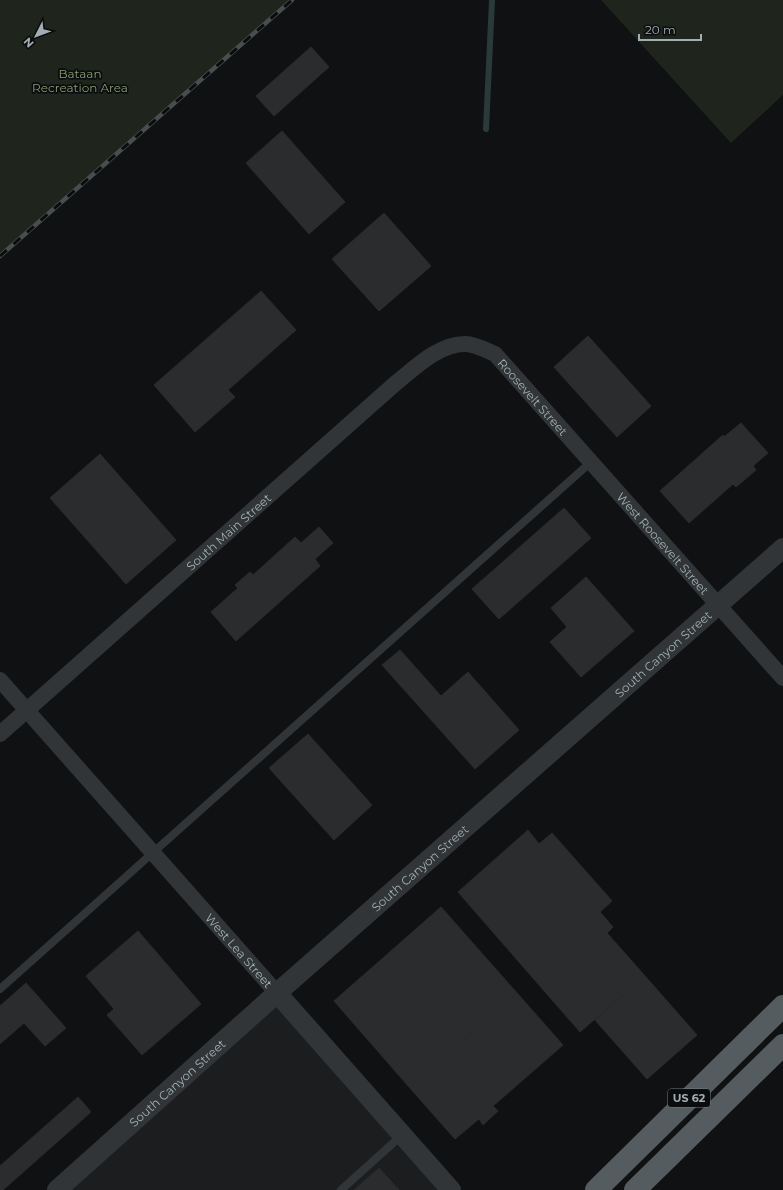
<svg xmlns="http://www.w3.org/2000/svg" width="783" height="1190" font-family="Montserrat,sans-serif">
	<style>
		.built { fill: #1c1d1f }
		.green { fill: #1f241c }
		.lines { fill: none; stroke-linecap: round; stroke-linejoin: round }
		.stream { stroke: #2a3a39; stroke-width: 6 }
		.building { fill: #2b2c2e; stroke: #2a2c2e }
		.service { stroke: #313537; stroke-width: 8 }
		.minor { stroke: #313537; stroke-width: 16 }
		.tertiary { stroke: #313537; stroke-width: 20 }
		.trunk { stroke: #555c5f; stroke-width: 22 }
		.rail-casing { stroke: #484e50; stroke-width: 4.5 }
		.rail { stroke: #0b0c0d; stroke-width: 3; stroke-dasharray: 9; stroke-linecap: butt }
		.labels { text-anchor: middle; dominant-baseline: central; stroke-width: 3.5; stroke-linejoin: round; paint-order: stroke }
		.shield { fill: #0b0c0d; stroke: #747e81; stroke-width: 1 }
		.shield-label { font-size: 11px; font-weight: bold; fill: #a1afb3 }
		.park-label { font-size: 12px; fill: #889e77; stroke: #0b0c0d }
		.street-label { font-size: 12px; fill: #a1afb3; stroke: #0b0c0d }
	</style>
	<rect width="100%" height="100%" fill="#101112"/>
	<polygon class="built" points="277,993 451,1190 57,1190"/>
	<g class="green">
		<polygon points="0,0 292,0 0,257"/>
		<polygon points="601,0 783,0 783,95 731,143"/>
	</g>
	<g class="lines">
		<polyline class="stream" points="486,129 492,0"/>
	</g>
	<g class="building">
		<polygon points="311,47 329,67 274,116 256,96"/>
		<polygon points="282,131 345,202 309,234 246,163"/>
		<polygon points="384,213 431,266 379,311 332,259"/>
		<polygon points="261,291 296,330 228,390 235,397 195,432 154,385"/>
		<polygon points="588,336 651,406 617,437 554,367"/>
		<polygon points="741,423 768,453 753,466 756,470 736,487 733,484 689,523 660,491 723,435 724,437"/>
		<polygon points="100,454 176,540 126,584 50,498"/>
		<polygon points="564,508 591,538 499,619 472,589"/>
		<polygon points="319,527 333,543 315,559 320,566 236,641 211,612 238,588 235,585 250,572 253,575 295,537 301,543"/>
		<polygon points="586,577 634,631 581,677 550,642 567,627 551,608"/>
		<polygon points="400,650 441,696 468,672 519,730 475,769 382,665"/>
		<polygon points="308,734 372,805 334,840 269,768"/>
		<polygon points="528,830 539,844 552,833 612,901 600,912 613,927 607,933 645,976 580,1032 458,892"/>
		<polygon points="441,907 517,993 409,1087 334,1001"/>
		<polygon points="138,931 201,1004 142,1055 107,1015 114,1009 86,976"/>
		<polygon points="645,976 697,1035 647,1079 595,1020"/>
		<polygon points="26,983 66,1028 45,1046 24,1023 0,1044 0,1006"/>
		<polygon points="517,993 563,1045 493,1106 498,1111 483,1125 479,1119 455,1139 409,1087"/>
		<polygon points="78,1097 91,1112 3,1190 0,1190 0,1166"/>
		<polygon points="379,1168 399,1190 354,1190"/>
	</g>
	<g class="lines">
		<g class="service">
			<polyline points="0,989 591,462"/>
			<polyline points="341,1190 402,1135"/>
		</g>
		<g class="minor">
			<path id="s1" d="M0,680L277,993"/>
			<path id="s2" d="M0,734L397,382C416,367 439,344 465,344C475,344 486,350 495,354L783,678"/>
		</g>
		<g class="tertiary">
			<polyline points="277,993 451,1190"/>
			<path id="s3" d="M57,1190L277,993L783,548"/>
		</g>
		<g class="trunk">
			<polyline points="596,1190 783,1006"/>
			<polyline points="635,1190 783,1045"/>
		</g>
		<g class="rail-casing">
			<polyline id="rail" points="0,256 292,0"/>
		</g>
		<use href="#rail" class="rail"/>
	</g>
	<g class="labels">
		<rect class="shield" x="668" y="1089" width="42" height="18" rx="3"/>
		<g class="shield-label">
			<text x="689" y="1098">US 62</text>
		</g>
		<g class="park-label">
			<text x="80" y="73">Bataan<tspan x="80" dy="14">Recreation Area</tspan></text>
		</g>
		<g class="street-label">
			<text stroke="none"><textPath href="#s2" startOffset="699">Roosevelt Street</textPath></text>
			<text stroke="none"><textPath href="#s2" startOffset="305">South Main Street</textPath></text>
			<text stroke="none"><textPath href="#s2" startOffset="895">West Roosevelt Street</textPath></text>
			<text stroke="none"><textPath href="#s3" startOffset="809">South Canyon Street</textPath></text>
			<text stroke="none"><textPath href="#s3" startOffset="485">South Canyon Street</textPath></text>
			<text stroke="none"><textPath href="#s1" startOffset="361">West Lea Street</textPath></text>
			<text stroke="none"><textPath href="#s3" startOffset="161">South Canyon Street</textPath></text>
		</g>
	</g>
	<g transform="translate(36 36) rotate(228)" stroke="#0b0c0d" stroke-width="3" paint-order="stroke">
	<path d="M0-3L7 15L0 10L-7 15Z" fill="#a1afb3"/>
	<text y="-6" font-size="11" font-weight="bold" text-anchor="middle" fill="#a1afb3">N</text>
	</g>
	<path d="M639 34v6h62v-6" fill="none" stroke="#a1afb3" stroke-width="2"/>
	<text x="645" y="34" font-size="12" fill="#a1afb3" stroke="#0b0c0d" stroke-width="3" paint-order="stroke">20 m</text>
</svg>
